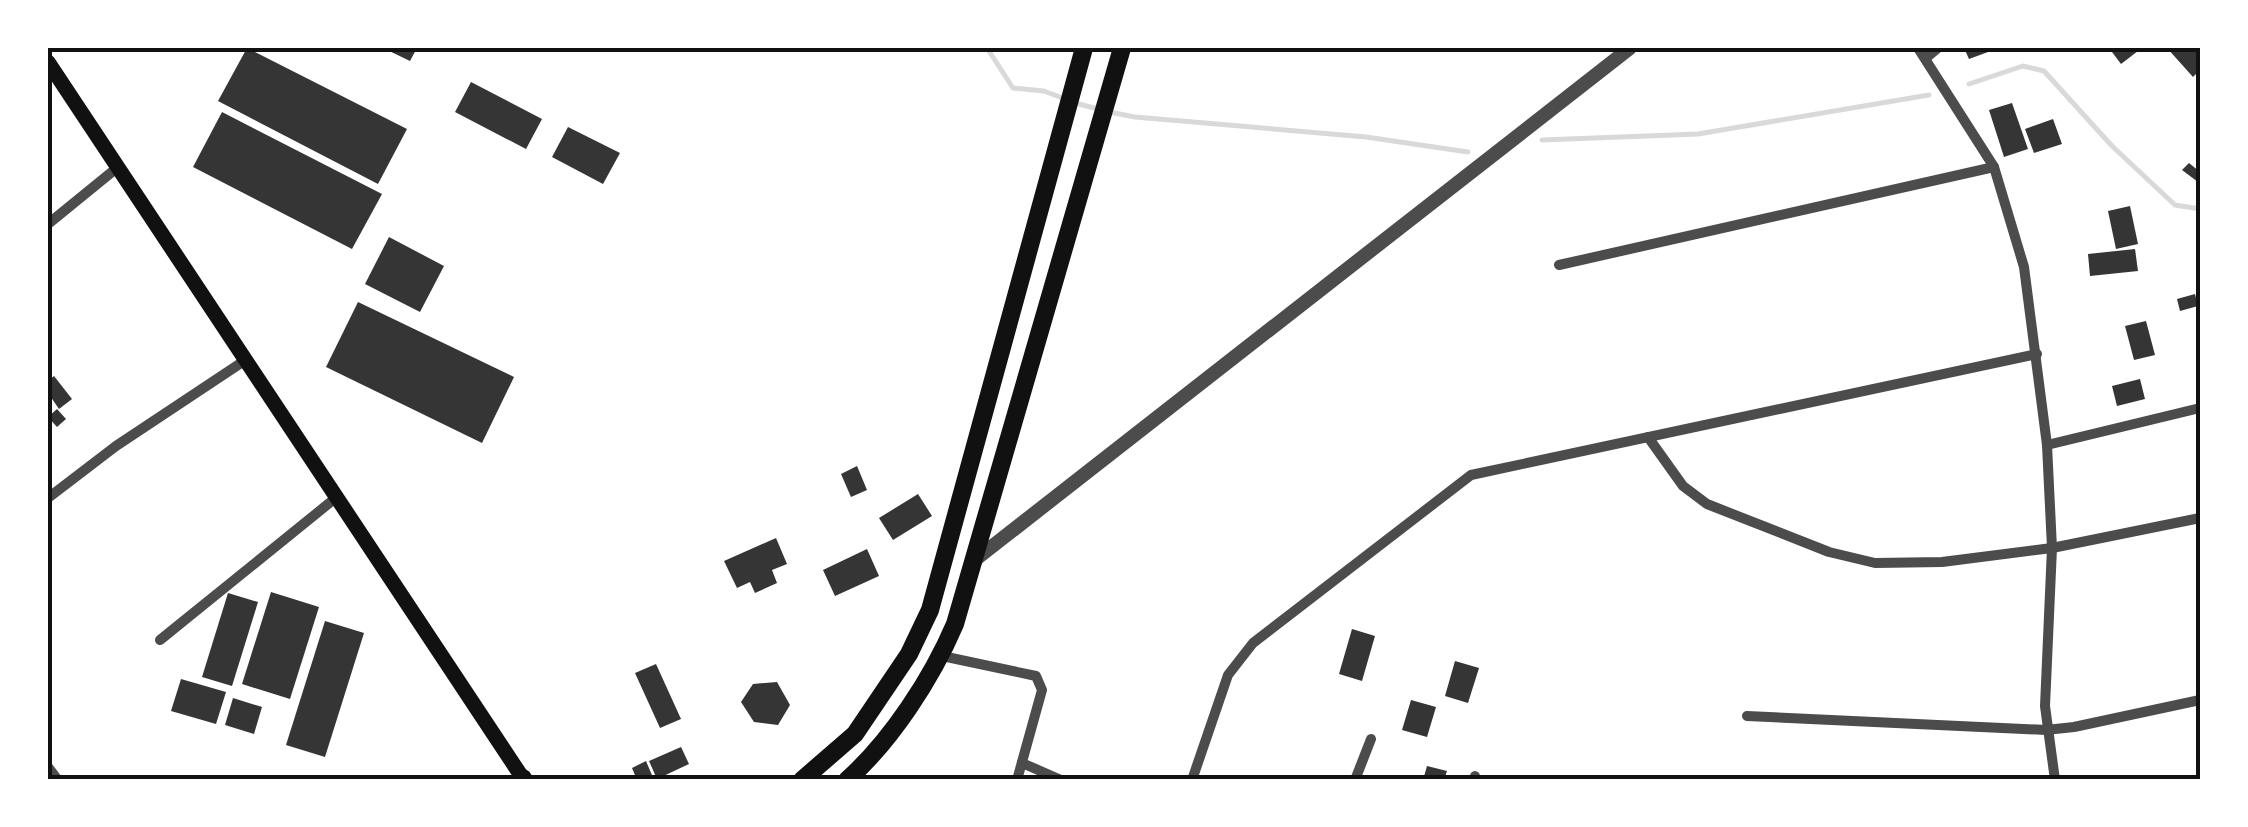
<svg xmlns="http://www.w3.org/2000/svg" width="2248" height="827" font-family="Helvetica,sans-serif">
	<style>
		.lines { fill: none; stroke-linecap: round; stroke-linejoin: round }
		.stream { stroke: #d9d9d9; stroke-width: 5 }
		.building { fill: #353535 }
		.minor { stroke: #4c4c4c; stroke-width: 10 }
		.tertiary { stroke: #4c4c4c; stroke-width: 14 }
		.secondary { stroke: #111; stroke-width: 15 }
		.primary { stroke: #111; stroke-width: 18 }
		.neatline { fill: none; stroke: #111; stroke-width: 4 }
	</style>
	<rect width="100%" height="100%" fill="#fff"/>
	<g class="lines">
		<g class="stream">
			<polyline points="987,48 1013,88 1044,91 1065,99"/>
			<polyline points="1969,84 2023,66 2044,71 2112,146 2175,205 2200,209"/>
			<polyline points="1075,103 1098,109"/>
			<polyline points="1109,112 1135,117 1366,137 1468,152"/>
			<polyline points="1542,140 1698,134 1929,95"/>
		</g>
	</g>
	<g class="building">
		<polygon points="247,48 407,129 378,184 218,101"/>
		<polygon points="383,48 417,48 410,61"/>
		<polygon points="1964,48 1999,48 1969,59"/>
		<polygon points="2109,48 2136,48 2138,51 2121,64"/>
		<polygon points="2167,48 2200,48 2200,70 2193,77"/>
		<polygon points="471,82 542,119 526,149 455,112"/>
		<polygon points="2012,103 2028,149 2004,157 1989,110"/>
		<polygon points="222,112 382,194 352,249 193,167"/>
		<polygon points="2053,119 2062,144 2034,153 2025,129"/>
		<polygon points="568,127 620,153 603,184 552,157"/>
		<polygon points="2189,163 2200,172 2198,182 2182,170"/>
		<polygon points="2130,206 2138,244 2116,249 2108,211"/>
		<polygon points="389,237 444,266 420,312 365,284"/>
		<polygon points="2135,249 2138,271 2090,276 2088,254"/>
		<polygon points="2195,294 2198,306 2180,311 2177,299"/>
		<polygon points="358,302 514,377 482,443 326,367"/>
		<polygon points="2146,321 2155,355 2134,360 2125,326"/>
		<polygon points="54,376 72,399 59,409 48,393 48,381"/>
		<polygon points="2140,379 2145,399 2117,406 2112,386"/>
		<polygon points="57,409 66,419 57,427 48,417"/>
		<polygon points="857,466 867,490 851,497 841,474"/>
		<polygon points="918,494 932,516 893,540 879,518"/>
		<polygon points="776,538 787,564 772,570 777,583 755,593 750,582 737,588 724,561"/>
		<polygon points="867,549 879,576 835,596 823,570"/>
		<polygon points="271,592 319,607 290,699 242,684"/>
		<polygon points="228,593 258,602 232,686 202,677"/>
		<polygon points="325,621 364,633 325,757 286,745"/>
		<polygon points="1352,629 1375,636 1362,681 1339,674"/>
		<polygon points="1455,661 1479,668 1468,703 1445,696"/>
		<polygon points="656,664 681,719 660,728 635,673"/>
		<polygon points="181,679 226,692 216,724 171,711"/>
		<polygon points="777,682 790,705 778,725 754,722 741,702 753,684"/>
		<polygon points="233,698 262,707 254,734 225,725"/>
		<polygon points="1411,700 1436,707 1427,737 1402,730"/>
		<polygon points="681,747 689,764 657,779 649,761"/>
		<polygon points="646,761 654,780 637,780 632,768"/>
		<polygon points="1427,766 1447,771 1444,780 1423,780"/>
	</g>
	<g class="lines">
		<g class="minor">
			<polyline points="1918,48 1994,167 2024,267 2047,445 2052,548 2045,706 2055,780"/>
			<polyline points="1926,58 1938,48"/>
			<polyline points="48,224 118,167"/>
			<polyline points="1559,265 1994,167"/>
			<polyline points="1648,437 1683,486 1707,504 1829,552 1875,563 1942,562 2052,548 2200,518"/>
			<polyline points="2047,445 2200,408"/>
			<polyline points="48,498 116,446 247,359"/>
			<polyline points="160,640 338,496"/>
			<polyline points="942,656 1036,676 1042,690 1017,780"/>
			<polyline points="1747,716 2046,730 2074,727 2200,700"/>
			<polyline points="1022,763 1061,780"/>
			<polyline points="48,767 58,780"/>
			<polyline points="1192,780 1228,675 1253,643 1471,475 2037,354"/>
			<polyline points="1355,780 1371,739"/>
			<polyline points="1474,780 1475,776"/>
		</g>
		<polyline class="tertiary" points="976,559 1630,48"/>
		<polyline class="secondary" points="48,62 524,780"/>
		<g class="primary">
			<polyline points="523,778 523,780"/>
			<polyline points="802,780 855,734 909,654 930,610 1084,48"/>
			<path d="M847,780C891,741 932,678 955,624L1122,48"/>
		</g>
	</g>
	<rect width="2248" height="827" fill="none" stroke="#ffffff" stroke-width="100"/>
	<rect x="50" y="50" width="2148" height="727" class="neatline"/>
</svg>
